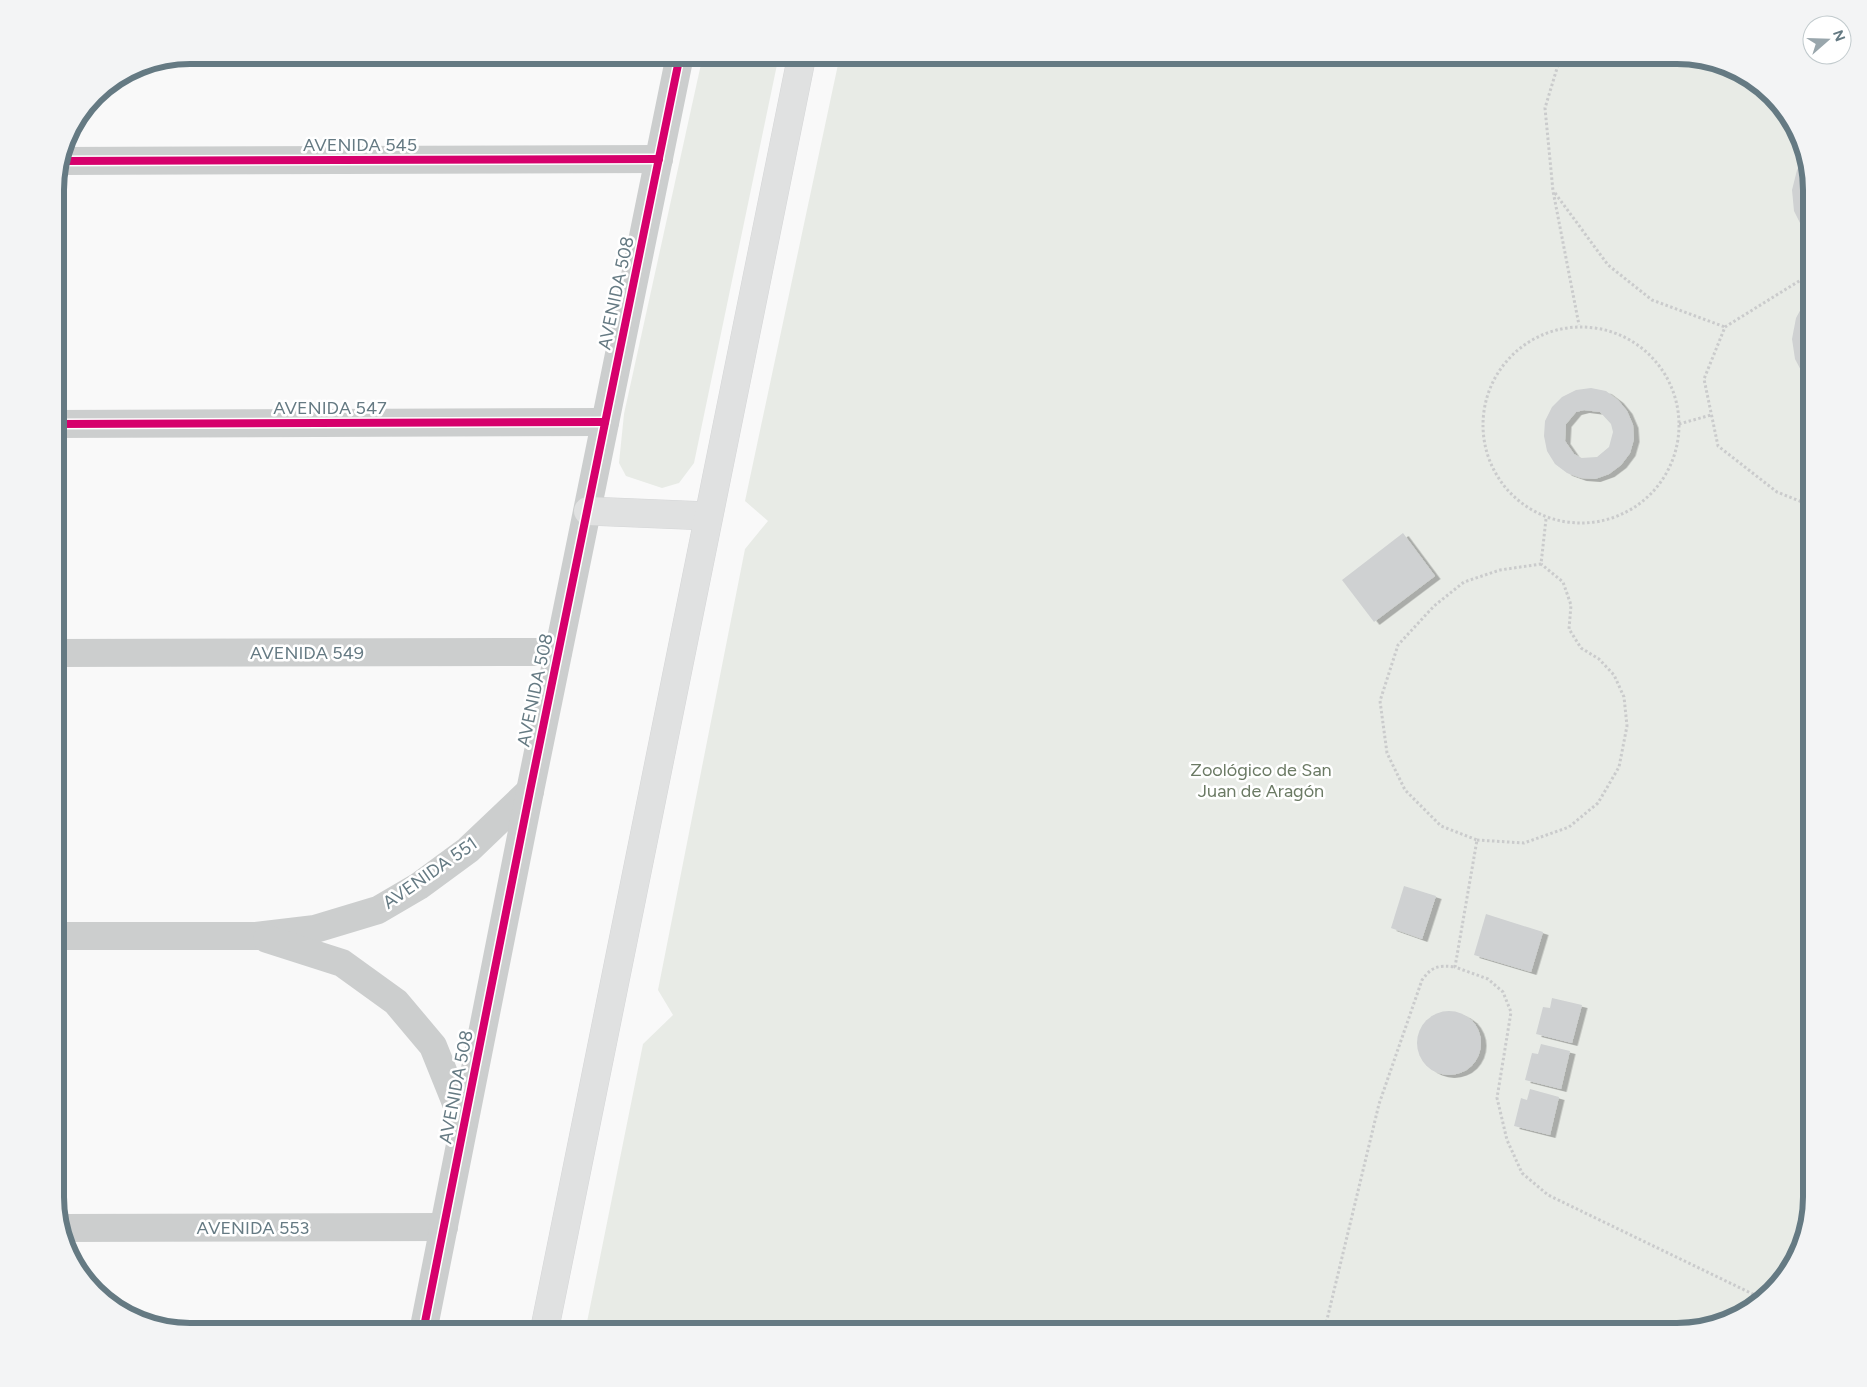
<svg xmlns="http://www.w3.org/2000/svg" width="1867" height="1387" font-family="Figtree,sans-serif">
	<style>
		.green { fill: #e8ebe6 }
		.building { fill: #cfd1d2; fill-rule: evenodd; filter: url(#shadow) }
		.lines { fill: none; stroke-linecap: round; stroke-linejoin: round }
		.major-casing { stroke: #d5d6d7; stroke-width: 29 }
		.path { stroke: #cacbcc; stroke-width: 3; stroke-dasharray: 2.5 2.5; stroke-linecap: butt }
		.minor { stroke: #cccece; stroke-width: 28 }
		.major { stroke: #e0e1e1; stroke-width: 28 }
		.cycleway-casing { stroke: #fff; stroke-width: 11 }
		.cycleway { stroke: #d6006c; stroke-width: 8 }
		.labels { text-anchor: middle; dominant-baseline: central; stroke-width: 5; stroke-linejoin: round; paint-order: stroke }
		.street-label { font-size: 18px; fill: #657a83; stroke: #fff }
		.park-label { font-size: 18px; fill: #6b7a64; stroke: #fff }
		.rim { fill: none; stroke: #657a83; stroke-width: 6 }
	</style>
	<defs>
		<filter id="shadow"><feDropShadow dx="5.5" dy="3" stdDeviation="0" flood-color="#0004"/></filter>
	</defs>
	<rect width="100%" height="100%" fill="#f9f9f9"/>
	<g class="green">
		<polygon points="703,55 779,55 694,463 679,483 662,488 626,476 619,463 624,414"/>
		<polygon points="840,55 1678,55 1721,62 1760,83 1798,130 1812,189 1812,1198 1805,1241 1784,1280 1737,1318 1677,1332 585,1332 643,1044 673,1015 658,990 745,549 768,521 745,501"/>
	</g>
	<g class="building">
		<polygon points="1233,55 1261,55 1240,63"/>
		<polygon points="1804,157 1812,189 1812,239 1804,231 1794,211 1792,190 1797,170"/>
		<polygon points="1802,307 1812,313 1812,385 1805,378 1795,359 1792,339 1796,318"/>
		<path d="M1591,388L1606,391L1618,400L1627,411L1633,425L1634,439L1630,453L1621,465L1609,474L1595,479L1581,478L1567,473L1555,464L1547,451L1544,436L1545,421L1552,407L1562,397L1576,390ZM1584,410L1600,412L1611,424L1613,432L1609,447L1597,457L1581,458L1574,454L1565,441L1566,424L1576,412Z"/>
		<polygon points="1403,533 1435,576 1374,622 1342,580"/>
		<polygon points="1404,886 1436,896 1422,939 1391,928"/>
		<polygon points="1486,914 1543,932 1531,972 1474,955"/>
		<polygon points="1552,998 1582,1005 1572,1043 1536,1034 1543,1007 1550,1008"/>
		<circle cx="1449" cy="1043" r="32"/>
		<polygon points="1541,1044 1570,1051 1561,1089 1525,1080 1532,1053 1538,1054"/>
		<polygon points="1530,1089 1559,1097 1550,1135 1514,1126 1521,1098 1527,1100"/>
	</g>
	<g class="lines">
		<g class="major-casing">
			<g id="major">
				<polyline points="588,511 708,516"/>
				<polyline points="544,1332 802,55"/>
			</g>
		</g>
		<g class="path">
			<polyline points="1561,55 1545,108 1553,191 1579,325"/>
			<polyline points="1555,193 1608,265 1652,300 1725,327"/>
			<polyline points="1812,273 1725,327 1704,379 1718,446 1777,492 1812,506"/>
			<circle cx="1581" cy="425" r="98"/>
			<polyline points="1679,424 1711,415"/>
			<polyline points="1546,519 1541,564 1500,570 1464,582 1434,606 1398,645 1380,701 1387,753 1405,790 1441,826 1477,840 1455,967 1488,979 1503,992 1511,1012 1497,1098 1507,1140 1522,1173 1548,1195 1761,1298"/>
			<polyline points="1477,840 1524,843 1569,827 1598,803 1619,767 1627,726 1624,697 1614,675 1599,659 1581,648 1569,629 1571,605 1563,582 1541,564"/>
			<path d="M1324,1332L1379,1104L1422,980C1432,966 1439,965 1455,967"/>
		</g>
		<g class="minor">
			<polyline points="61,161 659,159"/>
			<polyline points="55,424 605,422"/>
			<polyline points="55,653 558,652"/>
			<polyline points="55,936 256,936 315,929 378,910 419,886 468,850 530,791"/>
			<polyline points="267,939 342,963 396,1002 433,1046 464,1123"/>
			<polyline points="61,1228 444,1227"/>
			<polyline points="423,1332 530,791 680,55"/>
		</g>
		<use href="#major" class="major"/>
		<g class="cycleway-casing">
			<g id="cycleway">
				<polyline points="61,161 659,159"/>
				<polyline points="55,424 605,422"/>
				<polyline points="423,1332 530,791 680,55"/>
			</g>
		</g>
		<use href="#cycleway" class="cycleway"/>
	</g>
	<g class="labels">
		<g class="street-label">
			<text x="360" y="145">AVENIDA 545</text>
			<text transform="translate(616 293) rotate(-78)">AVENIDA 508</text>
			<text x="330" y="408">AVENIDA 547</text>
			<text x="307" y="653">AVENIDA 549</text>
			<text transform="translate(535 690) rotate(-78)">AVENIDA 508</text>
			<text transform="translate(430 873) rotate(-35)">AVENIDA 551</text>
			<text transform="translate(456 1087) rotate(-79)">AVENIDA 508</text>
			<text x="253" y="1228">AVENIDA 553</text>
		</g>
		<g class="park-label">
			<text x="1261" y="770">Zoológico de San<tspan x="1261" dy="21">Juan de Aragón</tspan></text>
		</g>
	</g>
	<path d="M0 0H1867V1387H0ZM190 64H1677A126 126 0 0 1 1803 190V1197A126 126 0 0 1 1677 1323H190A126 126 0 0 1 64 1197V190A126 126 0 0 1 190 64Z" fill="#f3f4f5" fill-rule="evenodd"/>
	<path class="rim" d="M190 64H1677A126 126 0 0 1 1803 190V1197A126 126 0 0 1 1677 1323H190A126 126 0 0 1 64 1197V190A126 126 0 0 1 190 64Z"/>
	<g transform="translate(1827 40) rotate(70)"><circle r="24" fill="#ffffff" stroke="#c1cacd"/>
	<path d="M0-4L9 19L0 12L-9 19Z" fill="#99a6ac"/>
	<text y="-8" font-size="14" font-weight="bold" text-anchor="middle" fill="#657a83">N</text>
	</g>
</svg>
